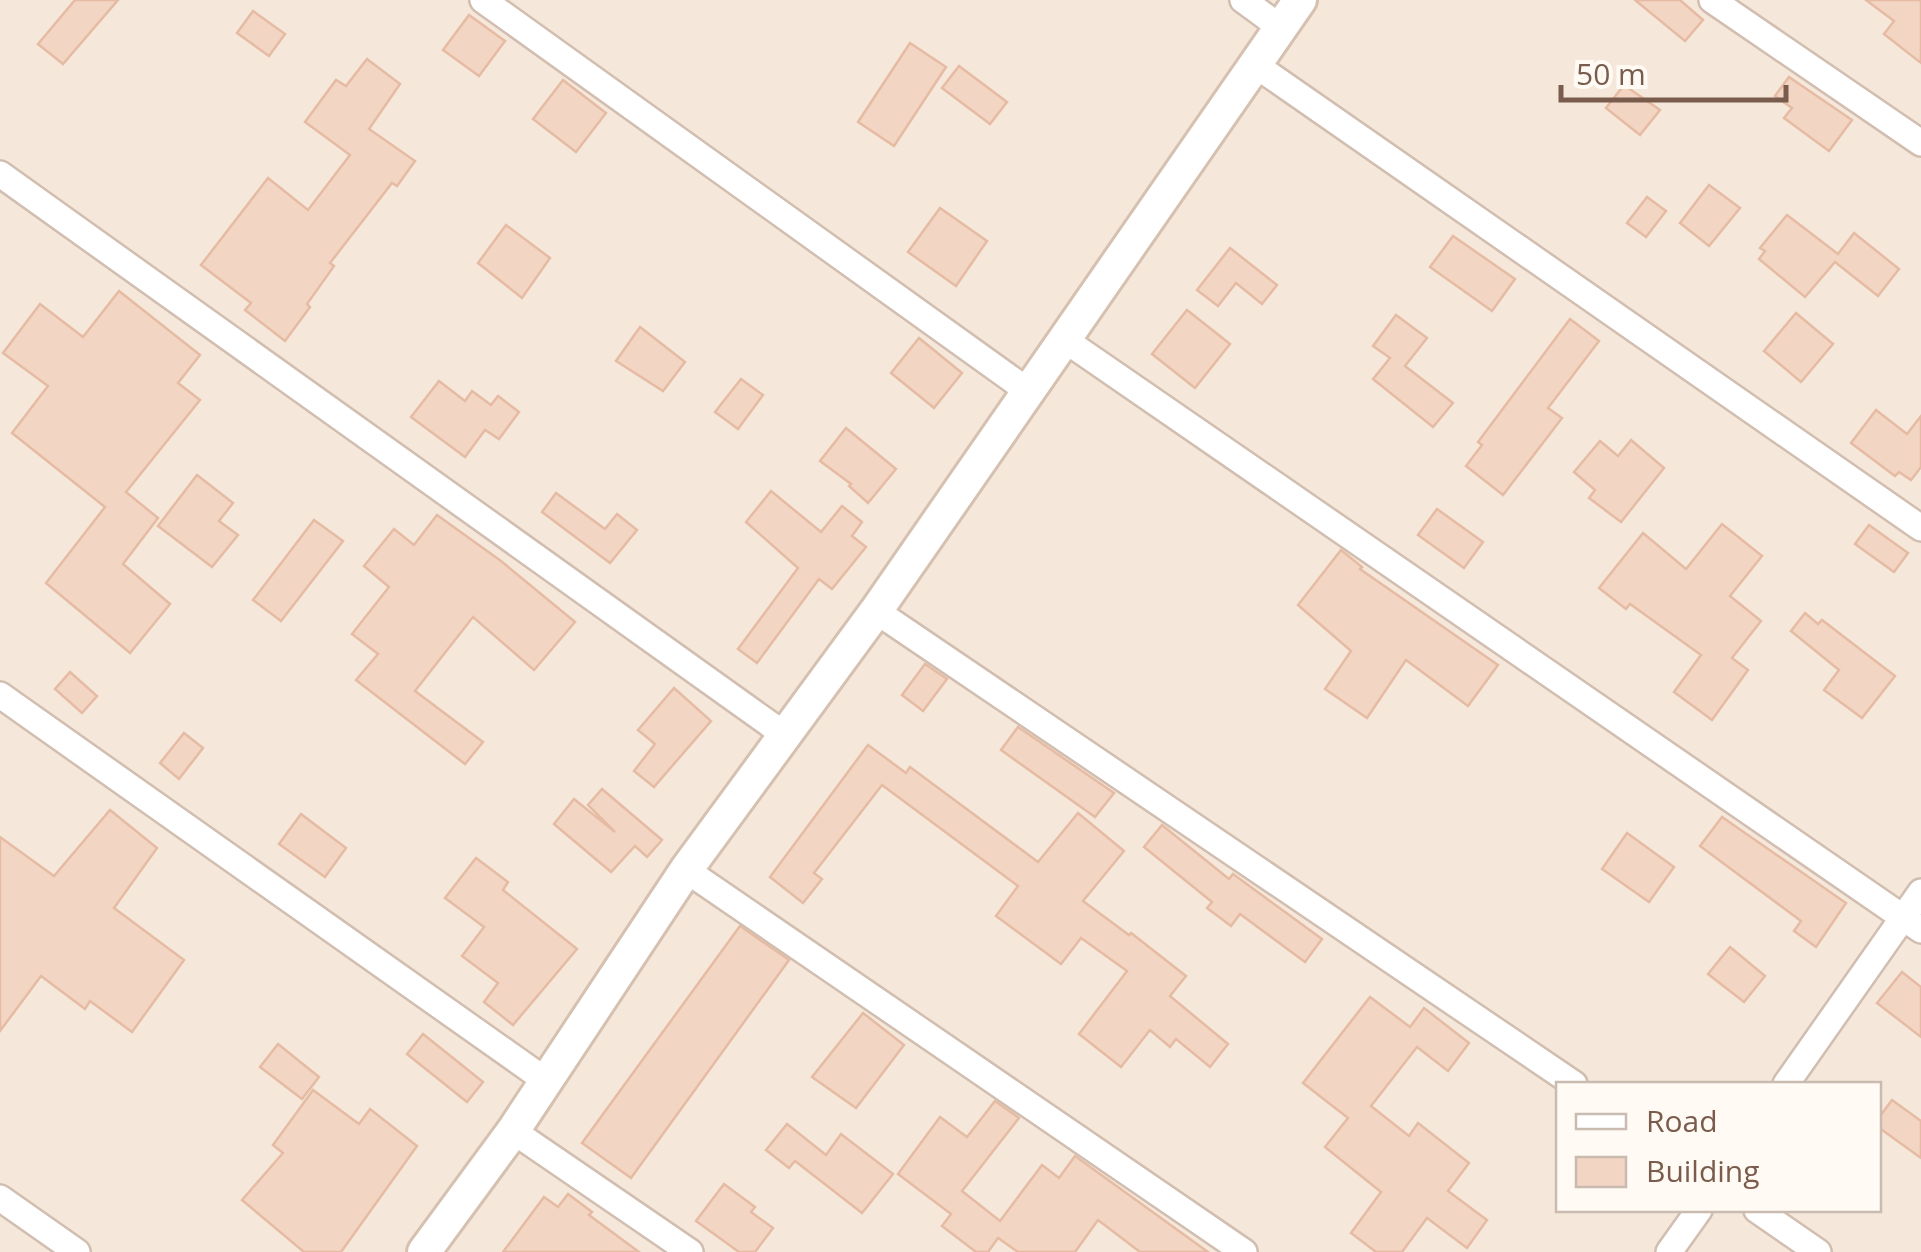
<svg xmlns="http://www.w3.org/2000/svg" width="1921" height="1252" font-family="'Open Sans',sans-serif">
	<style>
		.residential { fill: #f5e8da; fill-rule: evenodd }
		.building { fill: #f3d5c3; stroke: #e6bba3; stroke-width: 2.5 }
		.lines { fill: none; stroke-linecap: round; stroke-linejoin: round }
		.minor-casing { stroke: #d1beb0; stroke-width: 30 }
		.secondary-casing { stroke: #d6c0b0; stroke-width: 38 }
		.minor { stroke: #fff; stroke-width: 25 }
		.secondary { stroke: #fff; stroke-width: 32 }
	</style>
	<rect width="100%" height="100%" fill="#fdf6ec"/>
	<path class="residential" d="M0,0H1921V1252H0ZM1558,1084H1878V1210H1558Z"/>
	<g class="building">
		<polygon points="75,0 118,0 63,64 38,44"/>
		<polygon points="1635,0 1680,0 1703,20 1685,41"/>
		<polygon points="1866,0 1921,0 1921,63 1884,34 1894,21"/>
		<polygon points="253,11 285,34 269,56 237,33"/>
		<polygon points="469,15 505,41 479,76 443,50"/>
		<polygon points="910,43 946,67 894,146 858,122"/>
		<polygon points="367,59 400,84 369,129 415,161 397,186 392,183 330,263 334,266 307,304 310,307 285,341 245,310 251,303 201,265 268,178 308,210 350,155 305,122 336,80 346,86"/>
		<polygon points="959,66 1007,102 990,124 942,88"/>
		<polygon points="1789,77 1852,120 1829,151 1784,118 1792,108 1775,96"/>
		<polygon points="563,80 606,113 576,152 533,119"/>
		<polygon points="1624,85 1660,110 1640,135 1606,108"/>
		<polygon points="1709,185 1740,208 1709,246 1680,223"/>
		<polygon points="1647,197 1666,211 1646,237 1627,223"/>
		<polygon points="940,208 987,241 956,286 908,252"/>
		<polygon points="1787,215 1838,254 1854,233 1899,269 1878,296 1835,262 1805,297 1759,259 1765,251 1760,248"/>
		<polygon points="506,225 550,258 522,298 478,263"/>
		<polygon points="1453,236 1515,279 1492,311 1430,267"/>
		<polygon points="1230,248 1277,285 1262,304 1236,283 1218,306 1197,290"/>
		<polygon points="119,291 200,355 178,383 200,400 126,492 158,518 123,564 170,604 130,653 46,583 105,507 12,433 48,386 3,353 40,304 83,337"/>
		<polygon points="1187,310 1230,344 1195,388 1152,354"/>
		<polygon points="1796,313 1833,344 1801,382 1764,351"/>
		<polygon points="1396,315 1427,338 1405,366 1453,403 1433,427 1373,379 1390,358 1373,346"/>
		<polygon points="1570,319 1599,341 1548,408 1562,418 1503,495 1466,466 1482,445 1478,442"/>
		<polygon points="640,327 685,362 663,391 616,361"/>
		<polygon points="919,338 962,373 934,408 891,373"/>
		<polygon points="741,379 763,395 738,429 715,412"/>
		<polygon points="439,381 465,401 472,391 491,405 498,396 519,412 499,439 485,430 465,457 411,417"/>
		<polygon points="1876,410 1907,434 1921,416 1921,467 1911,480 1899,472 1895,476 1851,443"/>
		<polygon points="846,428 896,469 868,503 849,486 851,484 820,461"/>
		<polygon points="1631,440 1664,468 1621,522 1589,498 1595,490 1574,472 1600,441 1618,456"/>
		<polygon points="197,475 233,503 219,521 238,535 212,567 158,526"/>
		<polygon points="771,491 821,532 842,506 862,522 852,536 866,547 832,589 819,579 757,663 738,649 798,568 746,522"/>
		<polygon points="556,493 605,529 617,514 637,530 610,563 542,512"/>
		<polygon points="1437,509 1483,542 1464,568 1418,535"/>
		<polygon points="437,515 501,561 575,622 534,670 473,617 415,691 483,742 465,764 356,680 378,654 352,634 389,587 364,566 394,529 414,545"/>
		<polygon points="314,520 343,541 281,621 253,600"/>
		<polygon points="1722,524 1762,556 1730,596 1761,621 1732,658 1748,670 1712,720 1674,692 1701,655 1630,604 1626,609 1599,588 1643,533 1686,569"/>
		<polygon points="1869,525 1908,553 1894,572 1855,544"/>
		<polygon points="1341,550 1362,567 1360,569 1498,665 1468,706 1406,660 1367,718 1325,689 1351,651 1298,605"/>
		<polygon points="1805,613 1818,624 1822,620 1895,676 1862,718 1824,690 1839,670 1791,631"/>
		<polygon points="925,664 947,679 923,711 902,695"/>
		<polygon points="70,672 97,696 82,713 55,689"/>
		<polygon points="674,688 711,721 654,787 634,771 655,744 638,730"/>
		<polygon points="1018,727 1114,793 1095,817 1001,750"/>
		<polygon points="184,733 203,748 179,779 160,763"/>
		<polygon points="868,745 906,773 910,767 1038,862 1078,813 1124,851 1083,901 1129,935 1131,933 1186,976 1170,996 1228,1044 1210,1067 1176,1039 1170,1047 1150,1030 1121,1067 1079,1034 1127,971 1081,938 1061,964 996,916 1018,886 882,785 814,873 822,879 803,903 770,877"/>
		<polygon points="602,789 662,840 647,857 635,846 611,872 554,824 574,799 615,832 588,805"/>
		<polygon points="110,810 157,848 114,908 184,960 132,1032 90,1001 85,1009 41,976 0,1031 0,837 54,876"/>
		<polygon points="301,814 346,848 325,877 279,844"/>
		<polygon points="1722,817 1846,903 1816,947 1794,931 1801,921 1700,846"/>
		<polygon points="1162,825 1229,879 1233,874 1322,939 1305,962 1240,914 1231,926 1207,908 1212,902 1144,847"/>
		<polygon points="1627,833 1674,867 1649,902 1602,869"/>
		<polygon points="476,858 508,882 503,890 577,949 513,1025 484,1002 498,983 462,956 484,927 445,898"/>
		<polygon points="740,926 789,960 631,1178 582,1143"/>
		<polygon points="1730,947 1765,976 1744,1002 1708,974"/>
		<polygon points="1902,972 1921,987 1921,1037 1877,1003"/>
		<polygon points="1370,997 1410,1027 1424,1008 1469,1043 1448,1071 1417,1047 1371,1106 1409,1136 1418,1123 1469,1163 1448,1191 1487,1220 1467,1248 1427,1218 1402,1252 1376,1252 1351,1233 1381,1192 1325,1147 1348,1118 1303,1083"/>
		<polygon points="863,1013 904,1045 856,1108 812,1077"/>
		<polygon points="423,1034 483,1082 467,1102 407,1054"/>
		<polygon points="278,1044 319,1077 302,1099 260,1067"/>
		<polygon points="313,1090 359,1124 370,1109 417,1146 341,1252 304,1252 242,1200 283,1153 273,1145"/>
		<polygon points="1892,1100 1921,1121 1921,1158 1878,1127 1878,1119"/>
		<polygon points="995,1101 1019,1118 962,1191 1000,1221 1042,1165 1059,1178 1075,1156 1208,1252 1140,1252 1098,1220 1075,1252 1018,1252 998,1238 988,1252 976,1252 942,1226 951,1214 898,1174 940,1117 967,1137"/>
		<polygon points="787,1124 826,1155 841,1134 893,1174 862,1213 795,1161 789,1168 766,1150"/>
		<polygon points="724,1184 755,1207 751,1212 773,1228 755,1252 739,1252 696,1221"/>
		<polygon points="568,1194 592,1212 589,1215 639,1252 503,1252 544,1197 558,1207"/>
	</g>
	<g class="lines">
		<g class="minor-casing">
			<g id="minor">
				<polyline points="483,0 1028,391"/>
				<polyline points="1243,0 1280,27"/>
				<polyline points="1712,0 1921,143"/>
				<polyline points="1254,64 1921,528"/>
				<polyline points="0,174 785,735"/>
				<polyline points="1065,340 1921,930"/>
				<polyline points="876,611 1574,1084"/>
				<polyline points="0,695 545,1080"/>
				<polyline points="686,870 1244,1252"/>
				<polyline points="1786,1084 1921,892"/>
				<polyline points="513,1131 690,1252"/>
				<polyline points="0,1198 77,1252"/>
				<polyline points="1757,1210 1818,1252"/>
				<polyline points="1669,1252 1699,1210"/>
			</g>
		</g>
		<g class="secondary-casing">
			<polyline id="secondary" points="424,1252 513,1131 686,870 876,611 1300,0"/>
		</g>
		<use href="#minor" class="minor"/>
		<use href="#secondary" class="secondary"/>
	</g>
	<rect x="1556" y="1082" width="325" height="130" fill="#fffaf3" stroke="#cabbb1" stroke-width="2.5"/>
	<rect x="1576" y="1114" width="50" height="15" fill="#ffffff" stroke="#cabbb1" stroke-width="2.5"/>
	<text x="1646" y="1132" font-size="30" fill="#7a5c4d">Road</text>
	<rect x="1576" y="1157" width="50" height="30" fill="#f3d5c3" stroke="#cabbb1" stroke-width="2.5"/>
	<text x="1646" y="1182" font-size="30" fill="#7a5c4d">Building</text>
	<path d="M1561 85v15h225v-15" fill="none" stroke="#7a5c4d" stroke-width="5"/>
	<text x="1576" y="85" font-size="30" fill="#7a5c4d" stroke="#fffaf3" stroke-width="8" paint-order="stroke">50 m</text>
</svg>
